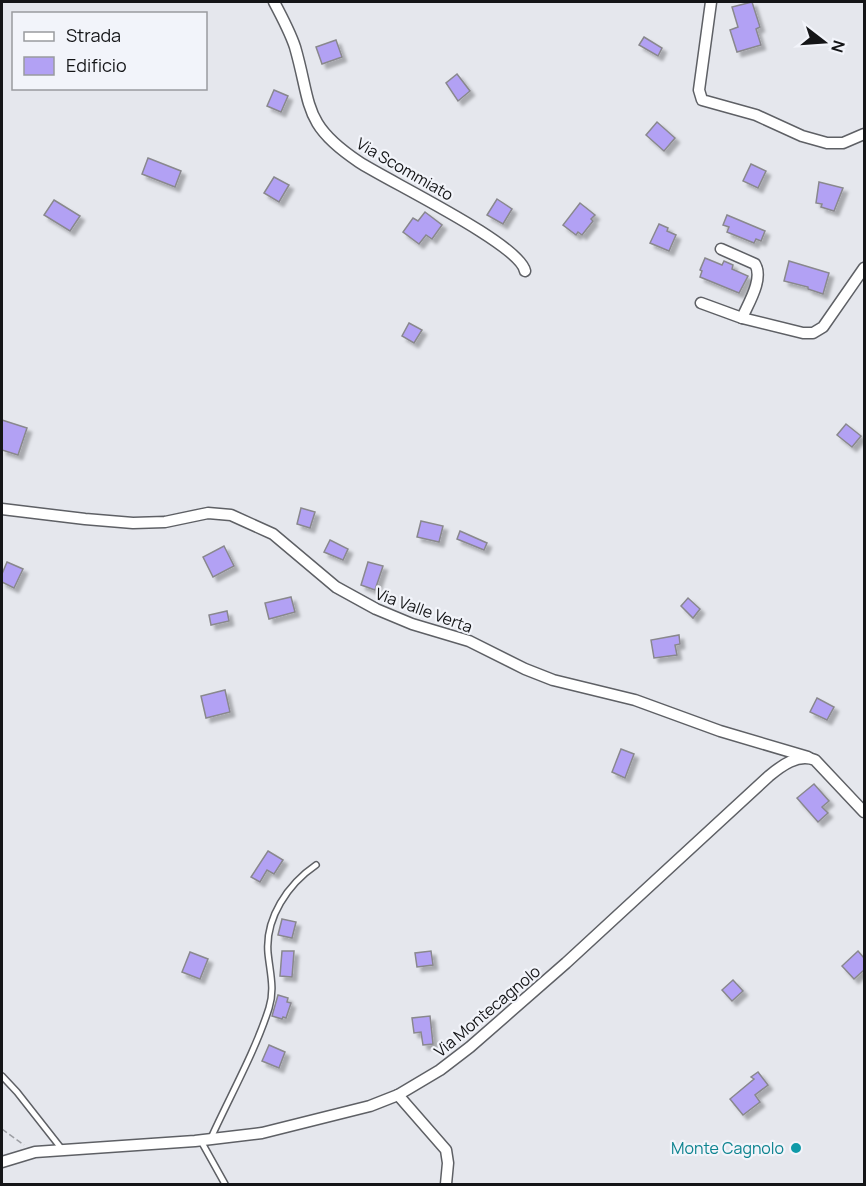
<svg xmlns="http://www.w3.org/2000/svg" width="866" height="1186" font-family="Manrope,sans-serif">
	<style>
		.building { fill: #b2a1f4; stroke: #89888d; stroke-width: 1.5; filter: url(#shadow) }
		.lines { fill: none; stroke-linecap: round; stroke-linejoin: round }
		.lane-casing { stroke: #5e6065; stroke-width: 8 }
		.street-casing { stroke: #5e6065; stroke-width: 13 }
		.path { stroke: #9c9ea3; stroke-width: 1.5; stroke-dasharray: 6 3; stroke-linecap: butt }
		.lane { stroke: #fff; stroke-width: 5 }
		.street { stroke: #fff; stroke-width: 10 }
		.culture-dot { fill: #0f9aa8; stroke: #f2f4fa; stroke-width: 2 }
		.labels { text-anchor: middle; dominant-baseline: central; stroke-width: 4.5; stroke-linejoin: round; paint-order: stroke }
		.street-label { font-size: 16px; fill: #141517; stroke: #f2f4fa }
		.culture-label { font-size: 16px; fill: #0d838f; stroke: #f2f4fa; text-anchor: end }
	</style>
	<defs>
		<filter id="shadow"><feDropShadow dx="4.5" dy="4.5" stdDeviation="1.5" flood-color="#0004"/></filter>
	</defs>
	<rect width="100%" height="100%" fill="#e5e7ed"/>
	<g class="building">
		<polygon points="752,2 760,27 756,29 761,45 737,52 730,30 738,27 732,7"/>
		<polygon points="644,37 662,48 658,56 639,45"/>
		<polygon points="336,40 342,57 322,64 316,47"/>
		<polygon points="457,74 470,91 458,101 446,83"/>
		<polygon points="274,90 288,96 281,112 267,106"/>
		<polygon points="657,122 675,138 664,151 646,135"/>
		<polygon points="148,158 181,171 175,187 142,174"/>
		<polygon points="751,164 766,171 758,188 743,181"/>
		<polygon points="274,177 289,185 279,202 264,193"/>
		<polygon points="819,182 843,188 834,211 821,207 822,204 816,203"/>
		<polygon points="497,199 512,209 503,224 487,215"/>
		<polygon points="54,200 80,216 70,231 44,215"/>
		<polygon points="580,203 595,215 591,219 593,221 582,235 578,232 576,235 563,225"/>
		<polygon points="425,212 442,225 432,239 426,235 419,244 403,232 413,218 418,221"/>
		<polygon points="727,215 765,231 761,241 756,239 754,243 727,232 729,227 723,225"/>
		<polygon points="659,224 668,228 667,231 676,235 669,251 650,243"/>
		<polygon points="705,258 722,265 724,261 733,265 732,269 748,276 739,293 700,277 702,271 700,270"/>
		<polygon points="789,261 829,273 823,294 808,289 808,287 784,281"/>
		<polygon points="409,323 422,330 414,343 402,336"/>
		<polygon points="2,420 27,428 18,455 2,450"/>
		<polygon points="846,424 861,436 852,447 837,435"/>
		<polygon points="301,508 315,512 310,528 297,524"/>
		<polygon points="421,521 443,526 439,542 417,537"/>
		<polygon points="460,531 487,543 484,550 457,539"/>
		<polygon points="330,540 348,549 343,560 324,552"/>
		<polygon points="224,546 234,566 213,577 203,557"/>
		<polygon points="7,562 23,569 14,588 2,582 2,574"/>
		<polygon points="368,562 383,566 375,590 361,585"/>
		<polygon points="291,597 295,612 269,619 265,603"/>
		<polygon points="688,598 700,609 693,618 681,606"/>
		<polygon points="227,611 229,621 211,625 209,615"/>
		<polygon points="679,635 680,644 675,645 677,655 654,658 651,640"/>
		<polygon points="225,690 230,712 206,718 201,696"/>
		<polygon points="817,698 834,707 827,720 810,712"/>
		<polygon points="621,749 634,754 625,778 612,772"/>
		<polygon points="814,784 829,801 822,807 828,813 818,822 797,798"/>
		<polygon points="268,851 283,860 274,874 267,870 260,882 251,877"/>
		<polygon points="282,919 296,922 292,938 278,935"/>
		<polygon points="282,951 294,951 292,977 280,976"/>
		<polygon points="431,951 433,965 417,967 415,953"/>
		<polygon points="858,951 864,958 864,970 854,979 842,966"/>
		<polygon points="190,952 208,959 200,979 182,972"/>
		<polygon points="733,980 743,991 732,1001 722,990"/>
		<polygon points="278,995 288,998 287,1002 291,1003 286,1018 283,1017 282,1019 272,1016"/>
		<polygon points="430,1016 433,1044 423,1045 421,1032 414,1033 412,1018"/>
		<polygon points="269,1045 285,1052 279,1068 262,1061"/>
		<polygon points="758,1072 768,1085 755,1095 760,1102 743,1115 730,1099 754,1079 751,1077"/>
	</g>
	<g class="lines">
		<g class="lane-casing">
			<g id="lane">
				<polyline points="2,1076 17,1092 61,1148"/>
				<path d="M211,1138C230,1096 255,1052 269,1008C275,989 270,973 268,953C265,918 288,884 316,865"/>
				<polyline points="201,1141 225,1184"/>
			</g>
		</g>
		<g class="street-casing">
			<g id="street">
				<path d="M274,2C282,17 290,32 295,47C312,106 302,124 359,162C388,181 520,244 525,271"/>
				<polyline points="711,2 699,90 702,100 756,115 802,136 827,143 843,143 864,134"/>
				<path d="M701,303L742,318C748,304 764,279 755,264L721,249"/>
				<polyline points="742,318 803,333 813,333 823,327 864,268"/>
				<polyline points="2,509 85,519 133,523 165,522 208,513 231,515 273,534 336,587 376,609 412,624 469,641 525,669 553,680 635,700 720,731 808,757"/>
				<polyline points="398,1095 446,1150 448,1163 446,1184"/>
				<path d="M2,1162L35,1152L195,1141L262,1133L370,1106L398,1095L440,1070L470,1047L566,963L769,776C781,766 798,753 815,760L864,812"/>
			</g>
		</g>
		<polyline class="path" points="2,1129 24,1145"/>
		<use href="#lane" class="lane"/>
		<use href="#street" class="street"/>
	</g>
	<circle class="culture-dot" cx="796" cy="1148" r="6"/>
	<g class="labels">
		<g class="street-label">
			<text transform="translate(405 169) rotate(30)">Via Scommiato</text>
			<text transform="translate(424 610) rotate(20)">Via Valle Verta</text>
			<text transform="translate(487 1011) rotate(-40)">Via Montecagnolo</text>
		</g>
		<g class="culture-label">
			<text x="784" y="1148">Monte Cagnolo</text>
		</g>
	</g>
	<rect width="866" height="1186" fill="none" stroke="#141517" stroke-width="6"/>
	<rect x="12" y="12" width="195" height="78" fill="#f2f4fa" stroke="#999b9f" stroke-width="1.5"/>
	<rect x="24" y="32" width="30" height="9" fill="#ffffff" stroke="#999b9f" stroke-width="1.5"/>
	<text x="66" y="42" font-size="18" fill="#141517">Strada</text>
	<rect x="24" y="57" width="30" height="18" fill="#b2a1f4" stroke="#999b9f" stroke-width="1.5"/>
	<text x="66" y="72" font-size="18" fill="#141517">Edificio</text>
	<g transform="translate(824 42) rotate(107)" stroke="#f2f4fa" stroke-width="4.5" paint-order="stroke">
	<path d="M0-4.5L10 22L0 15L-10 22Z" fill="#141517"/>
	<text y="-9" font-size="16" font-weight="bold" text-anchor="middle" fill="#141517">N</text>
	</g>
</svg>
